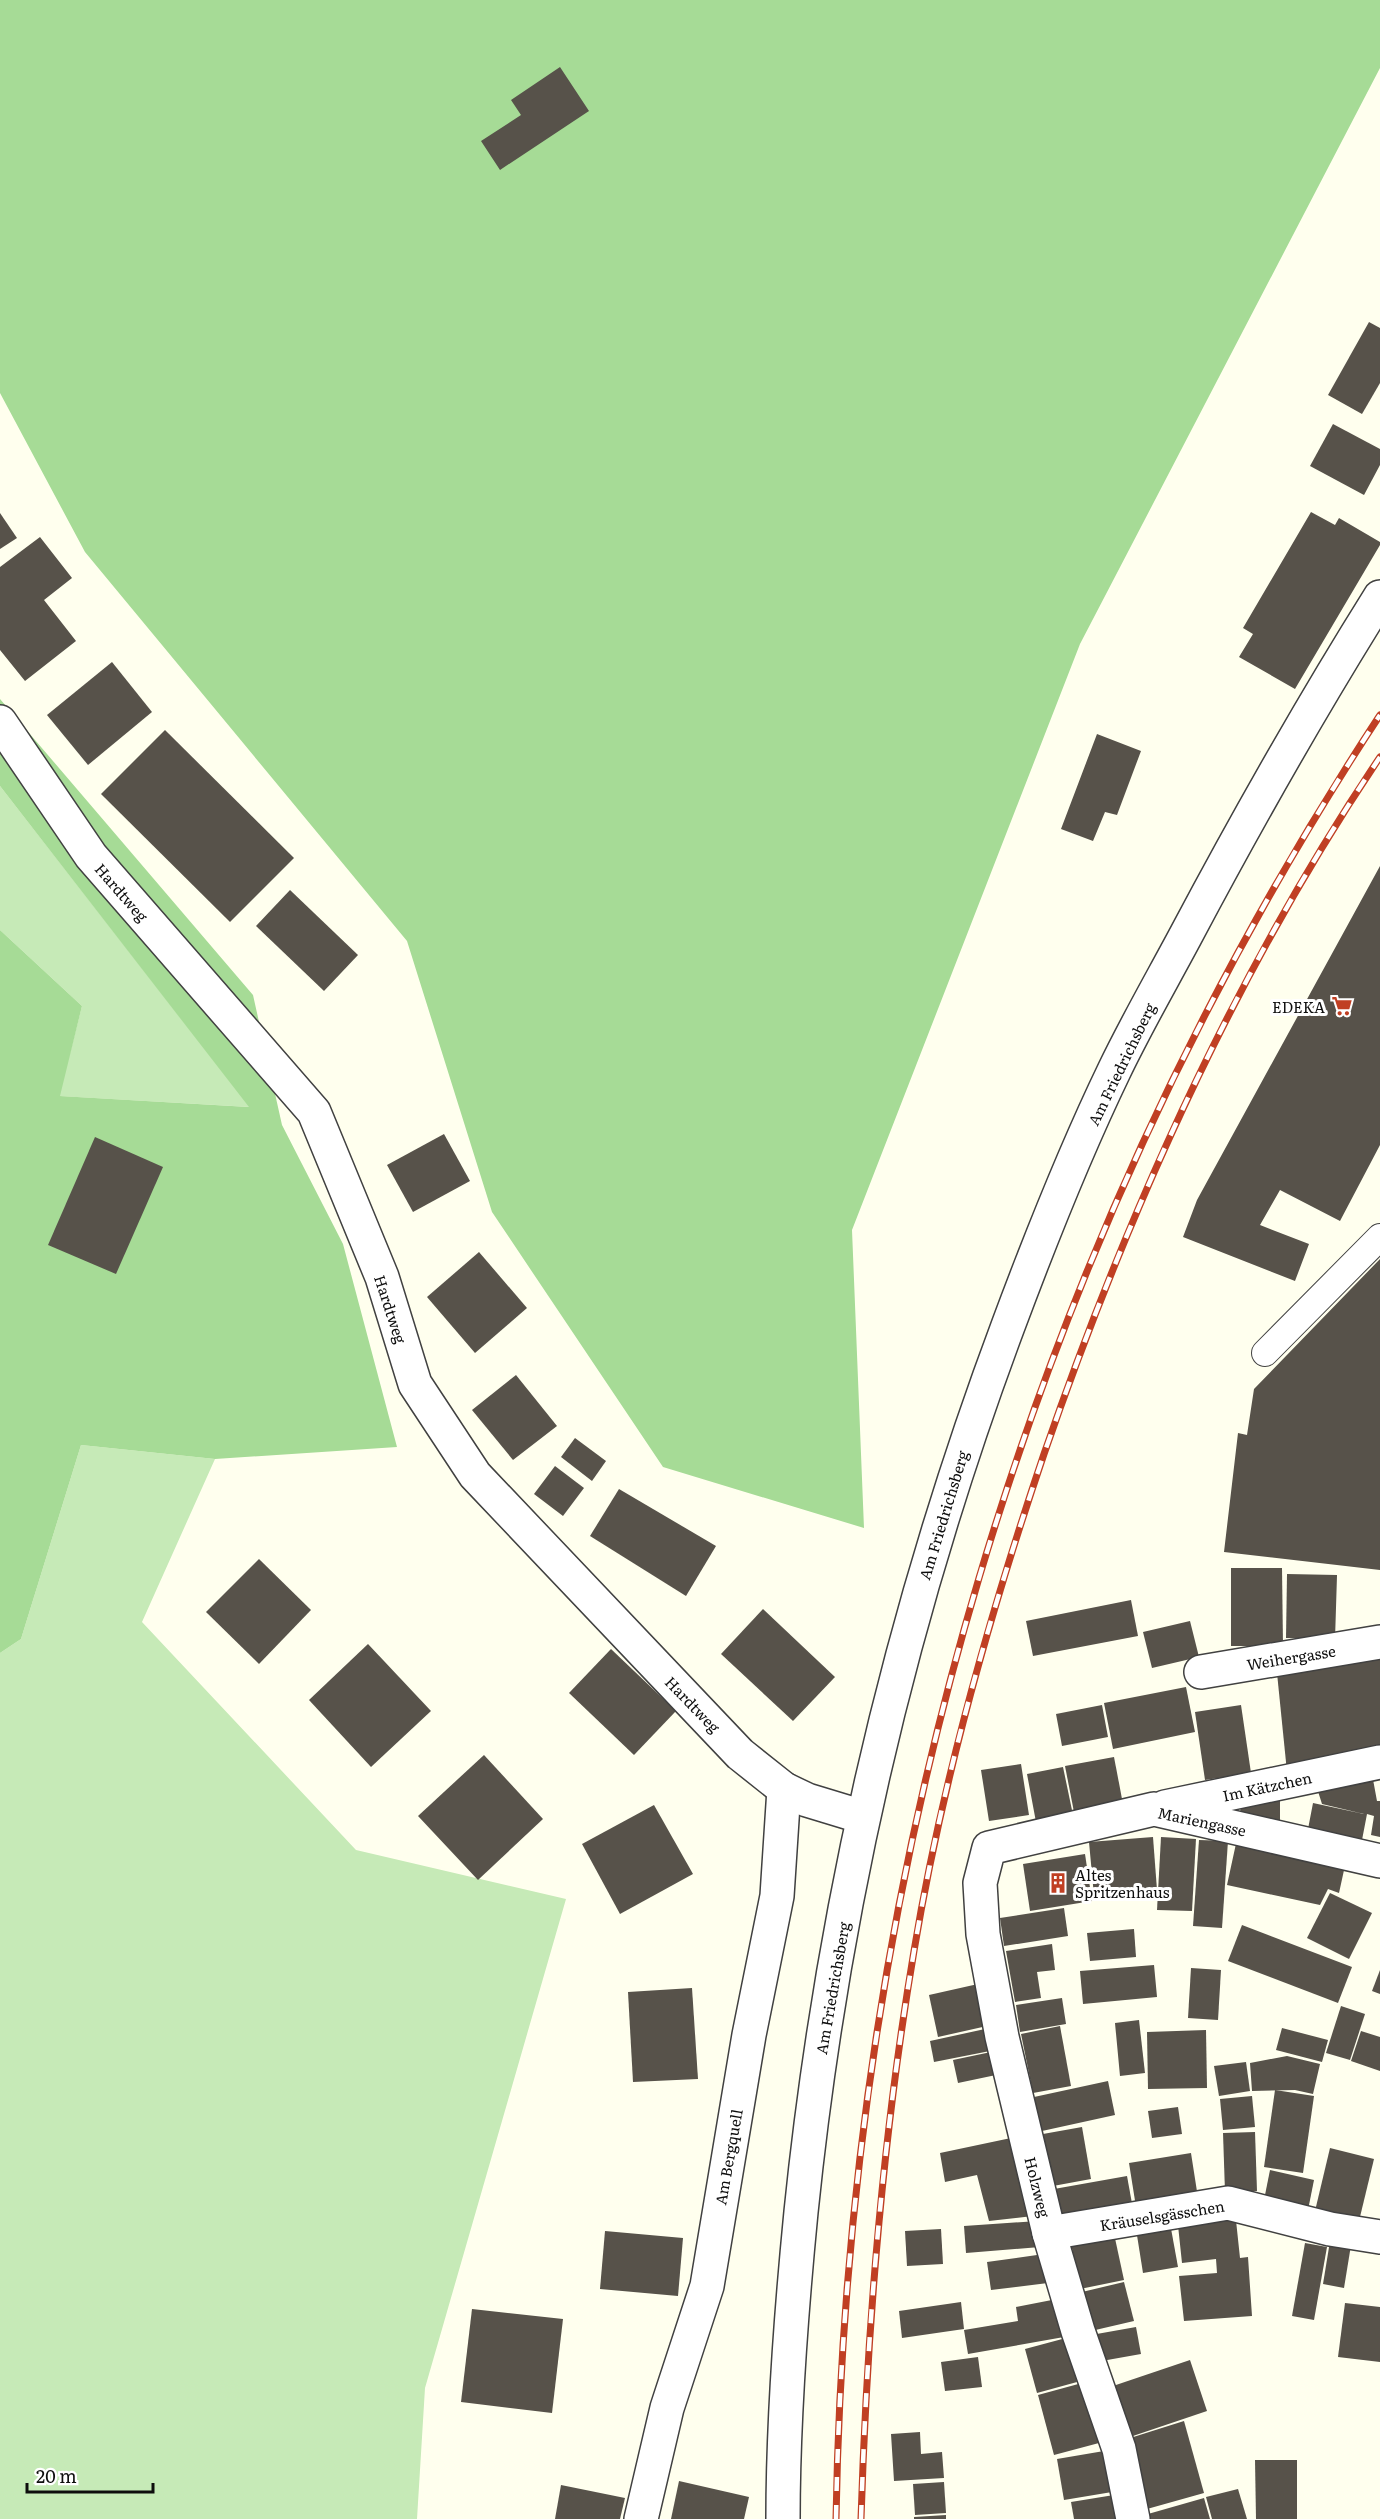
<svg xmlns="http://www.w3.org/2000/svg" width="1380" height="2519" font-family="Literata,serif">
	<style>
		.green { fill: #c6eab7 }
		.forest { fill: #a6db96 }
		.building { fill: #57524a }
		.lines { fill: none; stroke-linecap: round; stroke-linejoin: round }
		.service-casing { stroke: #414141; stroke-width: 28 }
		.minor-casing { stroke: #414141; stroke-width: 36 }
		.tertiary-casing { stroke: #414141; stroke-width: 36 }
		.service { stroke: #fff; stroke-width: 26 }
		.minor { stroke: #fff; stroke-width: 33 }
		.tertiary { stroke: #fff; stroke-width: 33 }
		.rail-casing { stroke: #c03f23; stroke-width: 7 }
		.rail { stroke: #fff; stroke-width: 4.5; stroke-dasharray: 14; stroke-linecap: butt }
		.labels { text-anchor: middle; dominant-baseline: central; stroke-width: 6; stroke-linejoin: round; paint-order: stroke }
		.street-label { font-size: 15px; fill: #0e0e0e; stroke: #fff }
		.poi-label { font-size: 15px; fill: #0e0e0e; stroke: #fff; text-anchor: end }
	</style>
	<rect width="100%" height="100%" fill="#ffe"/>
	<g class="green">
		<polygon points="0,786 250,1107 59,1096 82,1006 0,930"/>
		<polygon points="81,1445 215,1459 142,1622 356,1850 566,1899 425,2388 417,2519 0,2519 0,1653 21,1639"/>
	</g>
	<g class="forest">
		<polygon points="0,0 1380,0 1380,68 1080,644 852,1230 864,1528 663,1467 492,1212 407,941 85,552 0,393"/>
		<polygon points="0,699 253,995 282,1125 343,1244 397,1447 215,1459 81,1445 21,1639 0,1653 0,930 82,1006 60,1096 249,1107 0,786"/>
	</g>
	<g class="building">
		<polygon points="560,67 589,111 500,170 481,141 521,115 511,100"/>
		<polygon points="1369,322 1380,328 1380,383 1362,414 1328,395"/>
		<polygon points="1333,424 1380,449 1380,465 1364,495 1310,466"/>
		<polygon points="1311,512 1335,525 1339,518 1380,542 1380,545 1295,689 1239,657 1253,634 1243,628"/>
		<polygon points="0,513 17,538 0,549"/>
		<polygon points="40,537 72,578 44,600 76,641 25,681 0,650 0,567"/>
		<polygon points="112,662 152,712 88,765 47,715"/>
		<polygon points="165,730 294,858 230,922 101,794"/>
		<polygon points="1097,734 1141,751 1117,815 1105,812 1093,841 1061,829"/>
		<polygon points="1380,866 1380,1145 1340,1221 1280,1190 1260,1225 1309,1244 1295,1281 1183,1237 1197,1200"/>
		<polygon points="290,890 358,955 324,991 256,926"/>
		<polygon points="444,1134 470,1181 413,1212 387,1165"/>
		<polygon points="95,1137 163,1167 116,1274 48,1245"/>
		<polygon points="479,1252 527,1308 475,1353 427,1297"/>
		<polygon points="1380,1259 1380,1570 1224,1552 1238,1433 1247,1435 1254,1389"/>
		<polygon points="516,1375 557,1426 513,1460 472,1410"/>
		<polygon points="575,1438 606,1461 592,1481 561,1457"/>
		<polygon points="555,1466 584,1488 563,1516 534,1494"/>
		<polygon points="619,1489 716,1546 686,1596 590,1536"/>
		<polygon points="259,1559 311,1610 259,1664 206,1612"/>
		<polygon points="1231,1568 1282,1568 1283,1646 1231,1646"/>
		<polygon points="1287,1574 1337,1575 1335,1639 1286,1638"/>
		<polygon points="1131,1600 1138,1636 1033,1656 1026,1621"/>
		<polygon points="763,1609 835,1677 793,1721 721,1654"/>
		<polygon points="1190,1621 1199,1657 1152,1668 1143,1632"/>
		<polygon points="368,1644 431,1711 371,1767 309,1700"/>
		<polygon points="611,1649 676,1711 634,1755 569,1693"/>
		<polygon points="1380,1651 1380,1752 1287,1772 1277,1673"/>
		<polygon points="1186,1687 1195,1732 1113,1749 1104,1703"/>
		<polygon points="1102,1705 1108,1737 1062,1746 1056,1714"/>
		<polygon points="1241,1705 1251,1773 1205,1780 1195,1712"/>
		<polygon points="484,1755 543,1819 478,1880 418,1816"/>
		<polygon points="1114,1757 1123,1804 1074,1812 1065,1766"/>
		<polygon points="1021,1764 1029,1815 989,1821 981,1770"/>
		<polygon points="1063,1767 1073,1815 1036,1822 1027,1774"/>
		<polygon points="1372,1774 1377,1801 1380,1801 1380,1837 1371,1835 1374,1816 1367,1814 1362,1840 1308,1829 1313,1803 1364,1814 1322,1804 1316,1785"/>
		<polygon points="1280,1794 1280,1824 1240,1817 1241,1799"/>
		<polygon points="654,1805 693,1874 620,1914 582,1844"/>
		<polygon points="1153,1837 1157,1890 1094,1896 1089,1842"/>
		<polygon points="1161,1837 1196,1839 1192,1911 1157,1910"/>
		<polygon points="1237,1839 1346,1861 1339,1893 1328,1889 1320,1905 1227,1885"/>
		<polygon points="1199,1840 1228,1841 1222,1928 1193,1926"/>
		<polygon points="1085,1854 1092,1901 1030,1911 1023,1864"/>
		<polygon points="1330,1893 1372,1913 1349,1959 1307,1938"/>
		<polygon points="1064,1908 1068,1936 1004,1946 1000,1918"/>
		<polygon points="1242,1925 1352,1967 1338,2003 1228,1961"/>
		<polygon points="1134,1929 1136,1957 1090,1961 1087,1933"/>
		<polygon points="1052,1944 1055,1970 1037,1972 1041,1998 1015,2002 1006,1951"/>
		<polygon points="1154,1965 1157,1997 1083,2004 1080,1971"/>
		<polygon points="1191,1968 1221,1970 1218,2020 1188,2018"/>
		<polygon points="1380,1970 1380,1994 1372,1991"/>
		<polygon points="978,1984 987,2026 938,2037 929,1995"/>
		<polygon points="692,1988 698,2079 633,2082 628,1992"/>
		<polygon points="1062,1998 1066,2024 1020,2032 1016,2005"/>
		<polygon points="1341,2006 1365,2014 1350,2060 1326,2053"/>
		<polygon points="1139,2020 1145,2073 1120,2076 1115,2023"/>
		<polygon points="1060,2026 1071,2086 1033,2093 1021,2034"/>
		<polygon points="1282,2028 1328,2040 1322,2062 1276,2050"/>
		<polygon points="985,2029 990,2051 934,2062 930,2041"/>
		<polygon points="1206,2030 1207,2088 1148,2089 1147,2032"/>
		<polygon points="1361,2031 1380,2037 1380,2071 1351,2061"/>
		<polygon points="991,2052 996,2075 958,2083 953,2060"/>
		<polygon points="1287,2056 1320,2064 1313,2094 1295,2090 1252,2091 1250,2063"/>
		<polygon points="1246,2062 1250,2091 1219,2096 1214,2066"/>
		<polygon points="1108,2081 1115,2115 1042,2131 1034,2097"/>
		<polygon points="1275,2090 1314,2096 1303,2173 1264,2167"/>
		<polygon points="1252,2096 1255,2127 1223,2130 1220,2099"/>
		<polygon points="1178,2107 1182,2134 1152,2138 1148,2111"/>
		<polygon points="1082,2127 1091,2179 1053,2186 1043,2134"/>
		<polygon points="1255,2132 1257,2191 1225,2192 1223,2133"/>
		<polygon points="1011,2138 1033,2216 989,2221 977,2175 945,2182 940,2153"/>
		<polygon points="1330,2148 1374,2159 1359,2221 1315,2211"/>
		<polygon points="1191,2153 1198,2198 1136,2207 1129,2163"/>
		<polygon points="1270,2170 1314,2180 1308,2210 1264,2200"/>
		<polygon points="1127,2176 1133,2209 1060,2223 1054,2189"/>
		<polygon points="1235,2211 1240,2258 1248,2257 1252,2316 1184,2321 1179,2276 1217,2273 1216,2259 1182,2263 1177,2216"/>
		<polygon points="1038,2221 1040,2247 966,2253 964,2226"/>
		<polygon points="1170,2223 1178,2267 1143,2273 1136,2229"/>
		<polygon points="941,2229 943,2264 907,2266 905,2231"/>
		<polygon points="1113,2229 1124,2280 1080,2289 1070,2238"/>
		<polygon points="605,2231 683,2238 678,2296 600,2289"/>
		<polygon points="1331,2235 1352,2239 1344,2288 1323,2284"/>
		<polygon points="1305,2243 1327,2247 1314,2320 1292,2316"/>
		<polygon points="1044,2254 1048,2283 991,2290 987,2262"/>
		<polygon points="1124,2282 1134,2321 1091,2331 1082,2292"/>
		<polygon points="1057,2299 1064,2337 968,2354 964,2330 1018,2321 1016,2307"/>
		<polygon points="961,2302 964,2329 902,2338 899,2311"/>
		<polygon points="1345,2303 1380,2307 1380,2362 1338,2357"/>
		<polygon points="472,2309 563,2319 552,2413 461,2402"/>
		<polygon points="1136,2327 1141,2354 1096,2362 1091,2335"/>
		<polygon points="1066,2338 1077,2382 1037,2393 1025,2349"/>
		<polygon points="978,2357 982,2387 945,2391 941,2362"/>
		<polygon points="1190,2360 1207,2411 1127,2438 1110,2387"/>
		<polygon points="1082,2383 1099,2443 1054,2455 1038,2395"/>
		<polygon points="1184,2421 1204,2493 1147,2509 1127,2439"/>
		<polygon points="920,2432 921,2454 942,2452 944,2478 894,2481 891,2434"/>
		<polygon points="1104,2451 1112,2492 1064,2500 1057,2459"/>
		<polygon points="1255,2460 1297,2460 1297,2519 1256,2519"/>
		<polygon points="679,2481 749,2497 744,2519 671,2519"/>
		<polygon points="944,2482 946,2513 915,2515 913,2484"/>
		<polygon points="561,2485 625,2498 620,2519 555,2519"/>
		<polygon points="1238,2489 1247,2519 1212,2519 1206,2497"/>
		<polygon points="1114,2495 1118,2519 1074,2519 1071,2502"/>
		<polygon points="1204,2498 1210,2519 1149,2519 1148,2514"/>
		<polygon points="946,2515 946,2519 914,2519 914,2517"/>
	</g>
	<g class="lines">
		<g class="service-casing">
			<polyline id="service" points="1265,1353 1380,1237"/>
		</g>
		<g class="minor-casing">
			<g id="minor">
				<polyline points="0,722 91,856 314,1112 382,1277 415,1384 475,1475 740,1754 784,1789 807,1800 863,1817"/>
				<polyline points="1201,1672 1380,1642"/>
				<polyline points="1165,1807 1380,1762"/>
				<polyline points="1049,2233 1228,2203 1330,2229 1380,2237"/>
				<polyline points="641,2519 667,2408 707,2286 749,2035 777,1896 784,1789"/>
				<polyline points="1133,2519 1119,2449 1078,2331 1049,2233 1002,2037 983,1934 980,1883 989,1848 1154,1809 1380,1861"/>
			</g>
		</g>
		<g class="tertiary-casing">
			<path id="tertiary" d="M783,2519C783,2416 791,2314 801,2212C832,1909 901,1612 1008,1326C1040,1240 1074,1154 1114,1071C1136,1025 1162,980 1186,935C1247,820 1311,707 1380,597"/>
		</g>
		<use href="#service" class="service"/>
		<use href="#minor" class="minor"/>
		<use href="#tertiary" class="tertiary"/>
		<g class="rail-casing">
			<g id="rail">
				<path d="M836,2519C847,1874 1025,1256 1380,715"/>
				<path d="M861,2519C867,2328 882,2140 914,1951C942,1782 989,1616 1044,1454C1128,1211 1236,971 1380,757"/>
			</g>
		</g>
		<use href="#rail" class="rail"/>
	</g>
	<defs>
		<g id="supermarket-bare" transform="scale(1.62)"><path d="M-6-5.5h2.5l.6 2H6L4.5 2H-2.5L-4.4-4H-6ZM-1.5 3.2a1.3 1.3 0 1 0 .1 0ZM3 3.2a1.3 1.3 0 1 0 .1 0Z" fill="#c03f23" stroke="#fff" stroke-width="2.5" paint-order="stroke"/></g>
		<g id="building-bare" transform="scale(1.62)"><path d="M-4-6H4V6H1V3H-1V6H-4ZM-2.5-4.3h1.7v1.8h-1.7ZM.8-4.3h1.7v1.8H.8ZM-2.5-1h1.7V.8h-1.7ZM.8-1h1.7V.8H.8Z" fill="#c03f23" stroke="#fff" stroke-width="2.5" paint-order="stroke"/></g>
	</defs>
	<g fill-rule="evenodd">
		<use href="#supermarket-bare" x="1342" y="1006"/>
		<use href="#building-bare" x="1058" y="1883"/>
	</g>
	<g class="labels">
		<g class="street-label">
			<text transform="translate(122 892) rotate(49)">Hardtweg</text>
			<text transform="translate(1121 1064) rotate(-64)">Am Friedrichsberg</text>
			<text transform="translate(391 1309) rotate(72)">Hardtweg</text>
			<text transform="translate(943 1515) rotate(-73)">Am Friedrichsberg</text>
			<text transform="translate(1291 1657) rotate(-9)">Weihergasse</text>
			<text transform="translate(693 1704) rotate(46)">Hardtweg</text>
			<text transform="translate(1267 1786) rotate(-12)">Im Kätzchen</text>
			<text transform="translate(1202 1821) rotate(12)">Mariengasse</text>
			<text transform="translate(832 1988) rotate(-80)">Am Friedrichsberg</text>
			<text transform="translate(728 2157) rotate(-80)">Am Bergquell</text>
			<text transform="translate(1038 2187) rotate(76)">Holzweg</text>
			<text transform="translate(1162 2215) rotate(-9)">Kräuselsgässchen</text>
		</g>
		<g class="poi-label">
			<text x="1325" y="1006">EDEKA</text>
			<text x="1075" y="1874" text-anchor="start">Altes<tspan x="1075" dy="17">Spritzenhaus</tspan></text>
		</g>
	</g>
	<path d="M27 2483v9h126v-9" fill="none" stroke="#0e0e0e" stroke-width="3"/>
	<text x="36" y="2483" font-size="18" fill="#0e0e0e" stroke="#ffffff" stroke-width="4.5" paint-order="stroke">20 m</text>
</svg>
